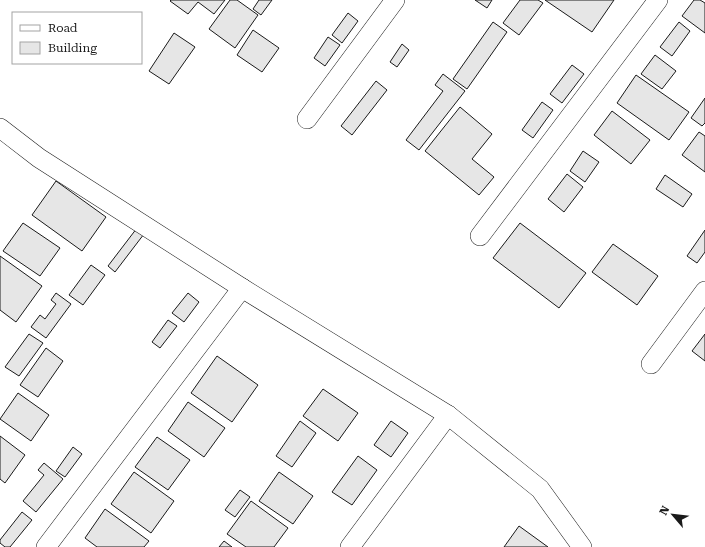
<svg xmlns="http://www.w3.org/2000/svg" width="705" height="547" font-family="'Roboto Serif',serif">
	<style>
		.building { fill: #e6e6e6; stroke: #1a1a1a }
		.lines { fill: none; stroke-linecap: round; stroke-linejoin: round }
		.minor-casing { stroke: #1a1a1a; stroke-width: 20 }
		.minor { stroke: #fff; stroke-width: 19 }
	</style>
	<rect width="100%" height="100%" fill="#fff"/>
	<g class="building">
		<polygon points="171,0 225,0 214,14 198,2 188,14 170,1"/>
		<polygon points="230,0 237,0 258,15 235,48 209,29"/>
		<polygon points="259,0 272,0 261,15 253,9"/>
		<polygon points="475,0 492,0 487,8"/>
		<polygon points="520,0 538,0 543,3 519,35 503,23"/>
		<polygon points="545,0 614,0 592,32"/>
		<polygon points="694,0 700,0 705,3 705,33 682,16"/>
		<polygon points="348,13 358,21 342,43 332,35"/>
		<polygon points="493,22 507,32 467,89 453,79"/>
		<polygon points="679,22 690,31 672,56 660,47"/>
		<polygon points="253,30 279,48 262,72 237,55"/>
		<polygon points="174,33 195,47 169,84 149,71"/>
		<polygon points="328,37 340,45 325,66 314,58"/>
		<polygon points="402,44 409,50 397,67 390,62"/>
		<polygon points="655,55 676,71 662,89 641,74"/>
		<polygon points="572,65 584,74 562,103 550,94"/>
		<polygon points="443,74 465,91 419,150 406,140 443,91 435,85"/>
		<polygon points="636,75 689,112 669,140 617,103"/>
		<polygon points="376,81 387,90 352,135 341,126"/>
		<polygon points="705,98 705,123 702,126 691,118"/>
		<polygon points="542,102 553,110 533,138 522,130"/>
		<polygon points="460,107 492,134 472,159 494,177 479,195 425,151"/>
		<polygon points="612,111 650,140 631,164 594,135"/>
		<polygon points="699,132 705,136 705,172 682,155"/>
		<polygon points="583,151 599,162 585,182 570,171"/>
		<polygon points="567,174 583,187 564,212 548,199"/>
		<polygon points="665,175 692,194 683,207 656,189"/>
		<polygon points="56,181 106,217 82,251 32,215"/>
		<polygon points="23,223 60,248 40,276 3,251"/>
		<polygon points="520,223 586,273 559,308 493,258"/>
		<polygon points="137,228 144,234 115,272 108,266"/>
		<polygon points="705,230 705,252 697,263 687,256"/>
		<polygon points="613,244 658,276 637,305 592,272"/>
		<polygon points="0,256 42,286 16,322 0,310"/>
		<polygon points="91,265 105,275 83,305 69,295"/>
		<polygon points="56,293 71,304 46,338 31,327 40,315 45,319 56,304 51,300"/>
		<polygon points="188,293 199,302 184,322 172,313"/>
		<polygon points="168,320 177,326 160,348 152,342"/>
		<polygon points="29,334 43,343 19,376 5,367"/>
		<polygon points="705,334 705,361 692,351"/>
		<polygon points="46,348 63,361 38,397 20,385"/>
		<polygon points="217,356 258,385 232,422 191,393"/>
		<polygon points="323,389 358,413 338,441 303,416"/>
		<polygon points="18,393 49,415 31,441 0,419"/>
		<polygon points="188,402 225,428 204,457 168,431"/>
		<polygon points="300,421 316,433 292,467 276,456"/>
		<polygon points="391,421 408,433 391,457 374,445"/>
		<polygon points="0,436 25,455 5,483 0,479"/>
		<polygon points="157,437 190,460 168,490 135,467"/>
		<polygon points="73,447 82,454 65,477 56,471"/>
		<polygon points="358,456 377,470 352,505 332,492"/>
		<polygon points="44,463 63,479 36,512 23,501 44,475 38,470"/>
		<polygon points="134,472 174,501 151,533 111,504"/>
		<polygon points="279,472 313,496 293,524 259,501"/>
		<polygon points="240,490 250,497 235,517 225,510"/>
		<polygon points="251,501 288,528 274,547 246,547 227,534"/>
		<polygon points="105,509 149,541 144,547 97,547 85,538"/>
		<polygon points="22,512 32,520 10,547 5,547 0,543 0,540"/>
		<polygon points="519,526 548,547 504,547"/>
		<polygon points="224,541 232,547 219,547"/>
	</g>
	<g class="lines">
		<g class="minor-casing">
			<g id="minor">
				<polyline points="307,119 395,0"/>
				<polyline points="0,128 39,158 242,288 448,415 540,489 582,547"/>
				<polyline points="480,236 658,0"/>
				<polyline points="651,364 705,291"/>
				<polyline points="46,547 242,288"/>
				<polyline points="350,547 448,415"/>
			</g>
		</g>
		<use href="#minor" class="minor"/>
	</g>
	<rect x="12" y="12" width="130" height="52" fill="#ffffff" stroke="#a3a3a3"/>
	<rect x="20" y="25" width="20" height="6" fill="#ffffff" stroke="#a3a3a3"/>
	<text x="48" y="32" font-size="12" fill="#1a1a1a">Road</text>
	<rect x="20" y="42" width="20" height="12" fill="#e6e6e6" stroke="#a3a3a3"/>
	<text x="48" y="52" font-size="12" fill="#1a1a1a">Building</text>
	<g transform="translate(673 515) rotate(298)" stroke="#ffffff" stroke-width="3" paint-order="stroke">
	<path d="M0-3L7 15L0 10L-7 15Z" fill="#1a1a1a"/>
	<text y="-6" font-size="11" font-weight="bold" text-anchor="middle" fill="#1a1a1a">N</text>
	</g>
</svg>
